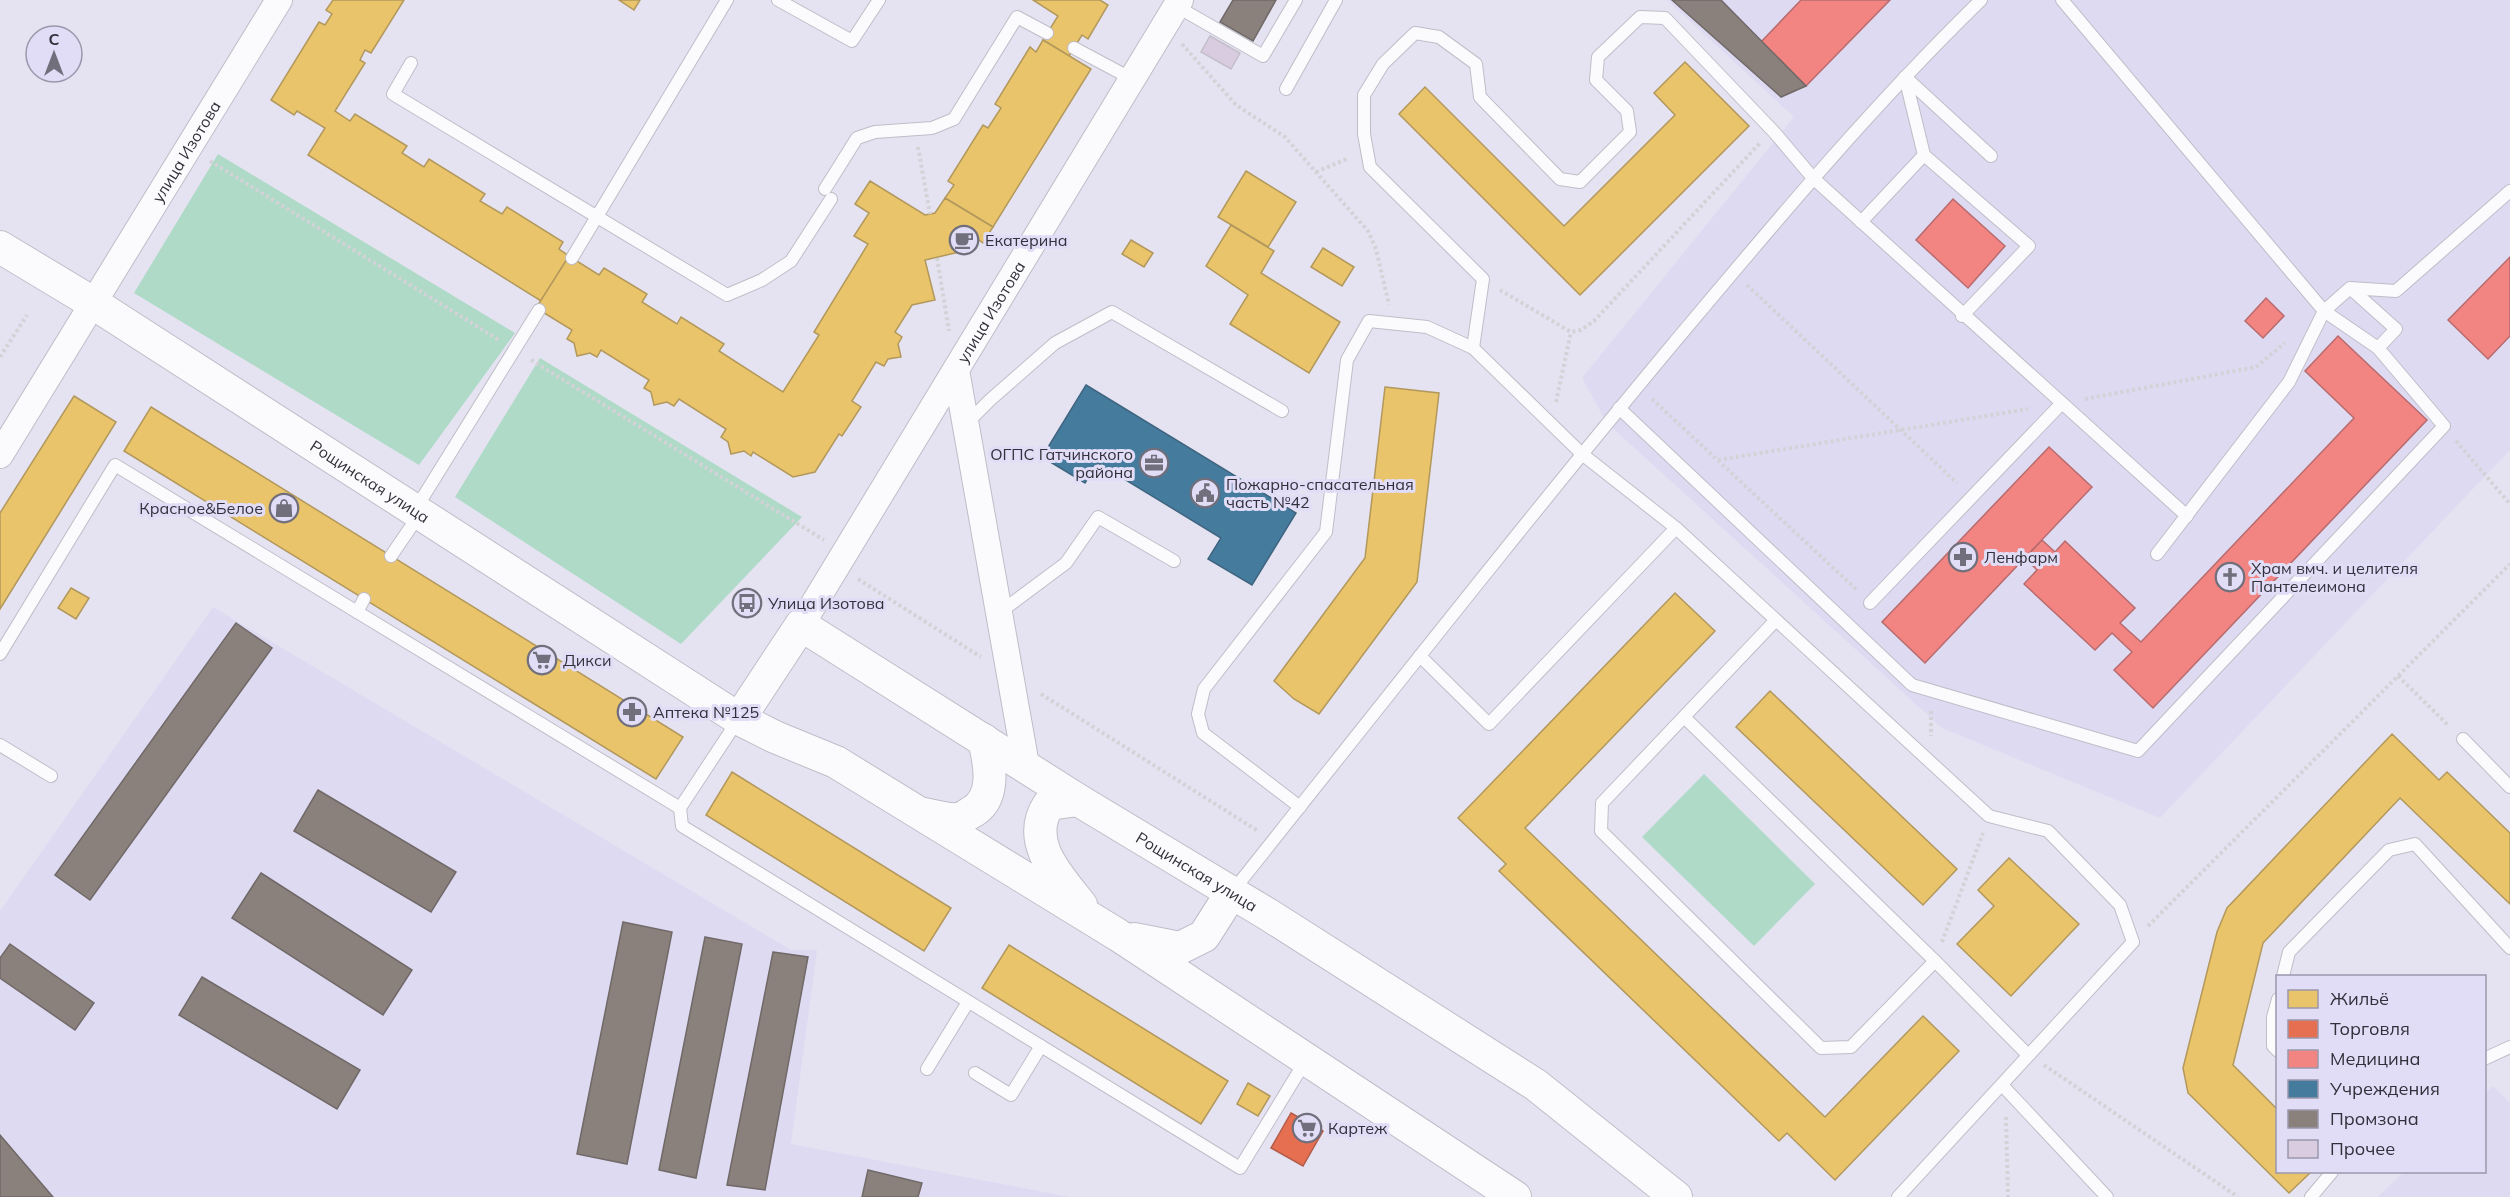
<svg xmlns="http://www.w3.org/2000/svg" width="2510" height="1197" font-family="Mulish,sans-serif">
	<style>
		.built { fill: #dedaf2 }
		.green { fill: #afdac7 }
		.homes { fill: #e9c46a; stroke: #b2985c; stroke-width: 1.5 }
		.shops { fill: #e76f51; stroke: #b15c4a; stroke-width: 1.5 }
		.health { fill: #f28482; stroke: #b86b6d; stroke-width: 1.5 }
		.public { fill: #457b9d; stroke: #3f6580; stroke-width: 1.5 }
		.industry { fill: #8a817c; stroke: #706968; stroke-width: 1.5 }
		.building { fill: #d9cbe0; stroke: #c3bfc9; stroke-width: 1.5 }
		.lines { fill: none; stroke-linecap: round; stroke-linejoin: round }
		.service-casing { stroke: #bfbdc8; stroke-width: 14 }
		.minor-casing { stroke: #bfbdc8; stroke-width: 28 }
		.tertiary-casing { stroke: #bfbdc8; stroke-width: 34 }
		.path { stroke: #d3d2d7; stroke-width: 4; stroke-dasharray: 3 3; stroke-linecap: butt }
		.service { stroke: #fbfbfd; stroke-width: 12 }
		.minor { stroke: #fbfbfd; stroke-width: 26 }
		.tertiary { stroke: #fbfbfd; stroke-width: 32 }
		.labels { text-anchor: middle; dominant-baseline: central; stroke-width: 6; stroke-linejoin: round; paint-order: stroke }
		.street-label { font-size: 16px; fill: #32313b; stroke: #e1ddf7 }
		.poi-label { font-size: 16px; fill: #32313b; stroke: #e1ddf7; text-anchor: start }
	</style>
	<rect width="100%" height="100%" fill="#e5e3f1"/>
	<g class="built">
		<polygon points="1667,0 2510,0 2510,450 2160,818 1942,728 1607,423 1582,378 1794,117"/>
		<polygon points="213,607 791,950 817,950 791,1144 1070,1197 0,1197 0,911"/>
		<polygon points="2493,1086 2510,1103 2510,1197 2378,1197 2404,1172 2484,1172 2485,1094"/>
	</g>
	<g class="green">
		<polygon points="218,154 515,333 419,465 134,293"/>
		<polygon points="540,358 802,517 681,644 455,497"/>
		<polygon points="1704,774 1815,884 1754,946 1642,837"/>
	</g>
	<g class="homes">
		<polygon points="333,0 404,0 371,53 365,50 360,60 365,63 335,111 350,121 355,114 407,146 402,153 424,167 429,159 485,194 480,201 502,214 507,207 563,242 559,249 569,256 541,301 308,155 325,128 297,111 294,115 271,100 319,22 325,25 332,14 326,10"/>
		<polygon points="619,0 640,0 634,10"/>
		<polygon points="1033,0 1100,0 1108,5 1088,39 1082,35 1069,56 1043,40 1058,16"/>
		<polygon points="1043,40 1091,69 993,227 945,198 954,185 948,181 983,125 988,128 1001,108 995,104 1030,47 1036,52"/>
		<polygon points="1685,62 1749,126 1580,295 1399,114 1425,87 1564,226 1675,115 1654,93"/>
		<polygon points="1246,171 1296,202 1268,247 1218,217"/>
		<polygon points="870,181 925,215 935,213 945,198 993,227 983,243 976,238 968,250 925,260 935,300 912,305 895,332 902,337 898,344 901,357 888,359 884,366 876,362 852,401 861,407 842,436 839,434 815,472 793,477 753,452 751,456 744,451 731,454 728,442 721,437 726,429 679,399 674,406 667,402 654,405 651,392 644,388 649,380 601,350 597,357 590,353 577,356 574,343 567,339 572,330 536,308 569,256 599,275 604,268 647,294 642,302 677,324 681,317 724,344 719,351 783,392 819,335 814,332 868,244 854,236 869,213 855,204"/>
		<polygon points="1231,225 1274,251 1261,273 1340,322 1309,373 1230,324 1248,295 1206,266"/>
		<polygon points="1131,240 1153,253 1144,267 1122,254"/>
		<polygon points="1323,248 1354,267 1342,286 1311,267"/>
		<polygon points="1385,387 1439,393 1417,582 1319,714 1294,699 1274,681 1365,558"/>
		<polygon points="74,396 116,422 0,609 0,513"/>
		<polygon points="151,407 683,737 656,779 124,451"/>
		<polygon points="71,588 89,598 76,619 58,608"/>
		<polygon points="1675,593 1715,631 1525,828 1825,1117 1923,1016 1959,1051 1835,1180 1787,1133 1779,1141 1499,871 1506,864 1458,818"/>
		<polygon points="1770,691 1957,869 1923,905 1736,727"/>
		<polygon points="2392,734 2439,780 2447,772 2510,833 2510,904 2400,798 2263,943 2233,1065 2278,1110 2278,1172 2311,1172 2289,1193 2188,1093 2183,1068 2217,932 2227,908"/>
		<polygon points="732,772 951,908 924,951 706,815"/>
		<polygon points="2009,858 2079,924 2011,996 1957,944 1994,906 1978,890"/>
		<polygon points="1009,945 1228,1081 1201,1124 982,988"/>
		<polygon points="1248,1083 1270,1096 1258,1116 1237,1104"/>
	</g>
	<polygon class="shops" points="1291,1113 1323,1131 1303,1166 1271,1148"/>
	<g class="health">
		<polygon points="1801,0 1890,0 1806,86 1761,42"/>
		<polygon points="1953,199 2005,246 1968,288 1916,240"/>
		<polygon points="2510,257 2510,336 2488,359 2448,320"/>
		<polygon points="2266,298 2284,316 2263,338 2245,321"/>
		<polygon points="2338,336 2427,420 2153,708 2114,670 2132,652 2112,633 2095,650 2024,584 2037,570 2025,558 2042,540 2055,552 2065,541 2135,608 2120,623 2141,642 2354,418 2305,371"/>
		<polygon points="2049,447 2092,487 1925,663 1882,622"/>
	</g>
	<polygon class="public" points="1086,385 1296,513 1252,585 1208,559 1221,538 1098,463 1085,483 1042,457"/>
	<g class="industry">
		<polygon points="1233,0 1276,0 1253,41 1220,22"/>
		<polygon points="1672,0 1721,0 1806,86 1781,97"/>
		<polygon points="236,623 272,648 90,900 55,875"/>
		<polygon points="318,790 456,872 431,912 294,831"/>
		<polygon points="261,873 412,970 383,1015 232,918"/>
		<polygon points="623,922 672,932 627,1164 577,1154"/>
		<polygon points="705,937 742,944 696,1178 659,1170"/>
		<polygon points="10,944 94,1003 75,1030 0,978 0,958"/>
		<polygon points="773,952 808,957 765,1190 727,1185"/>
		<polygon points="202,977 360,1070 337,1109 179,1015"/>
		<polygon points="0,1135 53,1197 0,1197"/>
		<polygon points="868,1170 922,1183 918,1197 862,1197"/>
	</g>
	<polygon class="building" points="1210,36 1240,53 1231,69 1201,52"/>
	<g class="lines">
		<g class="service-casing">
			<g id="service">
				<polyline points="778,0 852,41 879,0"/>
				<polyline points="2062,0 2324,311 2289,382 2157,554"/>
				<polyline points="1176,6 1263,56 1296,0"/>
				<polyline points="1074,48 1132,79"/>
				<polyline points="411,63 393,94 727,295 762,280 791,261 831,199"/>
				<polyline points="1905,77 1991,156"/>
				<polyline points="1905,77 1924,155"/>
				<polyline points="1286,89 1336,0"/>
				<polyline points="825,189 857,138 875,132 932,128 954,119 1017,17 1047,33"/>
				<polyline points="1861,222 1924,155 2029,246 1962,316"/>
				<polyline points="572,258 727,0"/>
				<polyline points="2350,288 2396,329 2378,348 2324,311 2350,288 2396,291 2510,191"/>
				<polyline points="1473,348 1483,279 1370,167 1364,134 1364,95 1383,64 1415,33 1439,37 1476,64 1480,97 1560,179 1580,182 1630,132 1627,111 1596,80 1598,57 1640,17 1665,18 1774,132 1813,178 2187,516"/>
				<polyline points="1619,408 1912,685 2138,751 2444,426 2378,348"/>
				<polyline points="966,424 990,400 1055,343 1112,312 1282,411"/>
				<polyline points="415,510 539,310"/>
				<polyline points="391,556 419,515"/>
				<polyline points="1870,603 2062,403"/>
				<polyline points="357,612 364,599"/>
				<polyline points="999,613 1066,563 1098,517 1174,561"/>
				<polyline points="1776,620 1602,803 1601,831 1821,1048 1851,1047 1935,961 2028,1055"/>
				<polyline points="0,654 115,465 680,808"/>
				<polyline points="1420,656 1489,724 1676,528"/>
				<polyline points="1684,717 1935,961"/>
				<polyline points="738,720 680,808 682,826 1240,1168 1306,1060"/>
				<polyline points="2463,739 2510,787"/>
				<polyline points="0,745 51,776"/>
				<polyline points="1300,807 1203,733 1198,714 1204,689 1326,532 1347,360 1369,321 1427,327 1473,348 1582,454 1676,528 1989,816 2048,831 2120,905 2133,942 1898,1197"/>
				<path d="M1232,892C1378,709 1523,524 1673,344C1772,226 1870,108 1981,0"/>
				<polyline points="2283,976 2289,952 2389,850 2415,844 2510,948"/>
				<polyline points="2278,999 2273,1017 2273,1046 2278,1051"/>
				<polyline points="2484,1059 2510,1047"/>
				<polyline points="927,1069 968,1002"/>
				<polyline points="975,1073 1011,1095 1041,1046"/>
				<polyline points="2002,1085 2107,1197"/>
				<polyline points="2311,1197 2332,1172"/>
			</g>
		</g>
		<g class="minor-casing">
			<g id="minor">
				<polyline points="956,370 1026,765"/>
				<path id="s1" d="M0,455L279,0"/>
				<path id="s2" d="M801,625L1180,0"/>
			</g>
		</g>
		<g class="tertiary-casing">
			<g id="tertiary">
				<path id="s3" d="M0,247L93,303L739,719L775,737L836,762L1118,935L1515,1197"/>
				<path id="s4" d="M739,719L801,625L1078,800L1269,915L1536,1085L1676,1197"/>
				<path d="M1078,800L1049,804C1024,841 1058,876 1081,905"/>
				<path d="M924,814C934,816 947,820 957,819C962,819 967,815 970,813C997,800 990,764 984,740"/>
				<polyline points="1134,939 1180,948 1204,936 1232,892"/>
			</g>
		</g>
		<g class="path">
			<polyline points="1182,44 1236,105 1285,137 1368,231 1376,249 1389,305"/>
			<polyline points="918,147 930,214"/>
			<polyline points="210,161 499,340"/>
			<polyline points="1316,172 1349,158"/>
			<polyline points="937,258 949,331"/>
			<polyline points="1747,285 1957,483"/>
			<polyline points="1500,290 1571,332 1581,330 1594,321 1760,143"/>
			<polyline points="0,357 27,315"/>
			<polyline points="531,360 824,540"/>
			<polyline points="1652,399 1857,590"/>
			<polyline points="2085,399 2256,367 2285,343"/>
			<polyline points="1556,402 1571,332"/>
			<polyline points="2456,441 2510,504"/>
			<polyline points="1718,460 2028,409"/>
			<polyline points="858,579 981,657"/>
			<polyline points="2398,676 2449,726"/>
			<polyline points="1041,694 1258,831"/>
			<polyline points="1931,711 1931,736"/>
			<polyline points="2148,926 2510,564"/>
			<polyline points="1942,942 1983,833"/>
			<polyline points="2044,1065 2238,1197"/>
			<polyline points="2006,1117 2008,1197"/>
		</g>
		<use href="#service" class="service"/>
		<use href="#minor" class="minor"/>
		<use href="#tertiary" class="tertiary"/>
	</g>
	<defs>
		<g id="cafe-ring" transform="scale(1.5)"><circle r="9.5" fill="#e1ddf7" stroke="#716f7b" stroke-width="1.5"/><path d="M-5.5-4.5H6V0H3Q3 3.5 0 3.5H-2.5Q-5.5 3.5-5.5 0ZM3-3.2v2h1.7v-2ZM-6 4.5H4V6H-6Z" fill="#716f7b"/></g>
		<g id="office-ring" transform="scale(1.5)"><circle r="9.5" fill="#e1ddf7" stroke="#716f7b" stroke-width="1.5"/><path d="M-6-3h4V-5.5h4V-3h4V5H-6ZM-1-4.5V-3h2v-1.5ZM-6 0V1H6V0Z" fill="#716f7b"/></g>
		<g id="civic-ring" transform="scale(1.5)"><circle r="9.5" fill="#e1ddf7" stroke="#716f7b" stroke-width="1.5"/><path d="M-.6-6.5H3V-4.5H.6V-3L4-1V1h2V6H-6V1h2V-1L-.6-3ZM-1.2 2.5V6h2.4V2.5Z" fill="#716f7b"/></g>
		<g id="shop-ring" transform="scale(1.5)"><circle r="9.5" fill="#e1ddf7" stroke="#716f7b" stroke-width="1.5"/><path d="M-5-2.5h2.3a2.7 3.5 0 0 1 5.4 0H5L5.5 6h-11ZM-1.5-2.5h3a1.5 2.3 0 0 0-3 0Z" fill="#716f7b"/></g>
		<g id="pharmacy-ring" transform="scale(1.5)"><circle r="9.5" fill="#e1ddf7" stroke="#716f7b" stroke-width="1.5"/><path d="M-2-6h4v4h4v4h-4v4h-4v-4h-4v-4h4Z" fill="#716f7b"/></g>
		<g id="church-ring" transform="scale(1.5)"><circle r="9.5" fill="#e1ddf7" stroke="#716f7b" stroke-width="1.5"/><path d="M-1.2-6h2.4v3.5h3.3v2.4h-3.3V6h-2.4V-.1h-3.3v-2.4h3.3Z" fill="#716f7b"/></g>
		<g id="bus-ring" transform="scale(1.5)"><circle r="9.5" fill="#e1ddf7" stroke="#716f7b" stroke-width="1.5"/><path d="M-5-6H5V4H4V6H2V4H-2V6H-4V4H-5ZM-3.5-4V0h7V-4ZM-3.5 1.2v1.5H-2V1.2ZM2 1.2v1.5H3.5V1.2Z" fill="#716f7b"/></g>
		<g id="supermarket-ring" transform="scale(1.5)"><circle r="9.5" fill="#e1ddf7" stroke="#716f7b" stroke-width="1.5"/><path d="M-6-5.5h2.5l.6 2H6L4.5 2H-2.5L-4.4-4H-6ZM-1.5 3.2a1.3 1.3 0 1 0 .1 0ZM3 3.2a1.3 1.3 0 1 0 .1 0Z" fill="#716f7b"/></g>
	</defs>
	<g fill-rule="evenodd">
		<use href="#cafe-ring" x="964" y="240"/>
		<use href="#office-ring" x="1154" y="463"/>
		<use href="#civic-ring" x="1205" y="493"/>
		<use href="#shop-ring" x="284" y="508"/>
		<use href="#pharmacy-ring" x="1963" y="557"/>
		<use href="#church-ring" x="2230" y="577"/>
		<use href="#bus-ring" x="747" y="603"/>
		<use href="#supermarket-ring" x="542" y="660"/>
		<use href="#pharmacy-ring" x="632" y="712"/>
		<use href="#supermarket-ring" x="1307" y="1128"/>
	</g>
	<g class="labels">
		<g class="street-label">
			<text stroke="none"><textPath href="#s1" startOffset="356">улица Изотова</textPath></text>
			<text stroke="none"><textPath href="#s2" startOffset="366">улица Изотова</textPath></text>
			<text stroke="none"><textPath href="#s3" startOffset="438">Рощинская улица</textPath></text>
			<text stroke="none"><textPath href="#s4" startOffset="579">Рощинская улица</textPath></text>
		</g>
		<g class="poi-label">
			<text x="985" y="240">Екатерина</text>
			<text x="1133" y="454" text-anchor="end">ОГПС Гатчинского<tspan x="1133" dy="18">района</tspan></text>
			<text x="1226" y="484">Пожарно-спасательная<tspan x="1226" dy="18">часть №42</tspan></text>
			<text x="263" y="508" text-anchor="end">Красное&amp;Белое</text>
			<text x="1984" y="557">Ленфарм</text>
			<text x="2251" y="568">Храм вмч. и целителя<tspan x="2251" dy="18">Пантелеимона</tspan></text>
			<text x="768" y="603">Улица Изотова</text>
			<text x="563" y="660">Дикси</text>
			<text x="653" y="712">Аптека №125</text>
			<text x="1328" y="1128">Картеж</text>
		</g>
	</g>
	<rect x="2276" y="975" width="210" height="198" fill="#e1ddf7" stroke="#9b98ac" stroke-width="1.5"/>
	<rect x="2288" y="990" width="30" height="18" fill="#e9c46a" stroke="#9b98ac" stroke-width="1.5"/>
	<text x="2330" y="1005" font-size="18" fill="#32313b">Жильё</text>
	<rect x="2288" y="1020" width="30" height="18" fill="#e76f51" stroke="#9b98ac" stroke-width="1.5"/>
	<text x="2330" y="1035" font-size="18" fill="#32313b">Торговля</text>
	<rect x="2288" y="1050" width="30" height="18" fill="#f28482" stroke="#9b98ac" stroke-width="1.5"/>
	<text x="2330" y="1065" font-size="18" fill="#32313b">Медицина</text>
	<rect x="2288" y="1080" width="30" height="18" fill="#457b9d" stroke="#9b98ac" stroke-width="1.5"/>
	<text x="2330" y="1095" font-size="18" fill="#32313b">Учреждения</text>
	<rect x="2288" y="1110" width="30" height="18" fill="#8a817c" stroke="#9b98ac" stroke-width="1.5"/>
	<text x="2330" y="1125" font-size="18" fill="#32313b">Промзона</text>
	<rect x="2288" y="1140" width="30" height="18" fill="#d9cbe0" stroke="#9b98ac" stroke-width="1.5"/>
	<text x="2330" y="1155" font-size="18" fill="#32313b">Прочее</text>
	<g transform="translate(54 54)"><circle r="28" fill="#e1ddf7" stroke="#9b98ac" stroke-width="1.5"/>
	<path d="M0-4.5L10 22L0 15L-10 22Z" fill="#716f7b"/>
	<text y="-9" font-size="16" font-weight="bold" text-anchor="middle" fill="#32313b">С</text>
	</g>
</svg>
